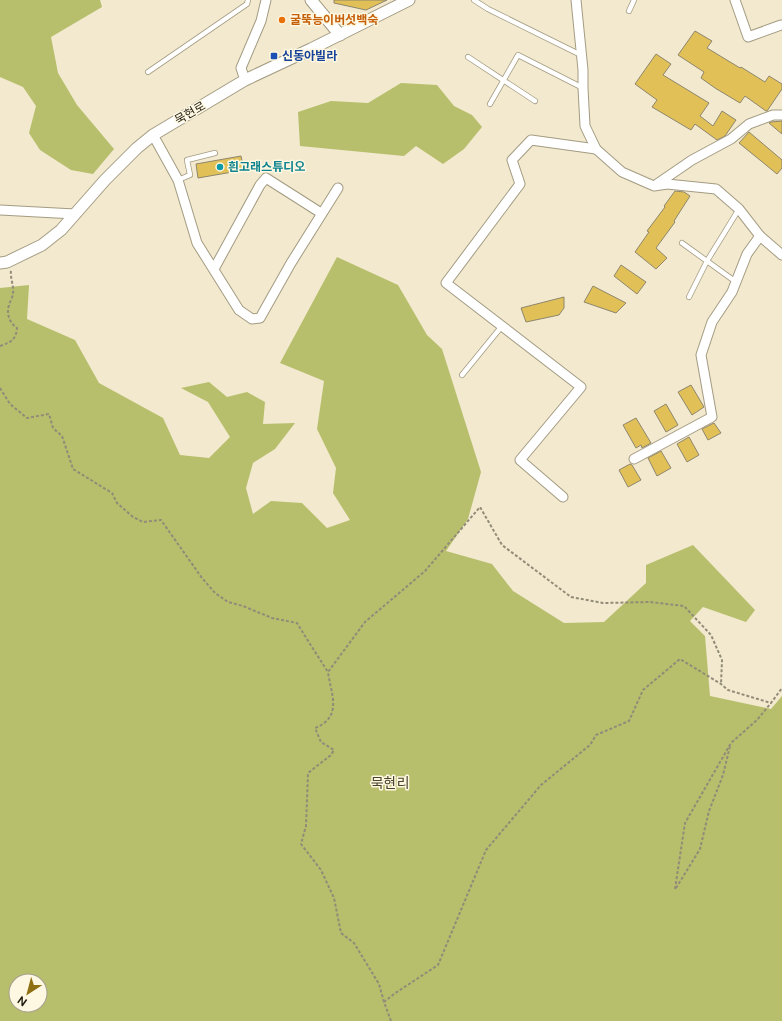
<svg xmlns="http://www.w3.org/2000/svg" width="782" height="1021" font-family="'Public Sans','Noto Sans KR',sans-serif">
	<style>
		.green { fill: #b7bf6c; fill-rule: evenodd }
		.building { fill: #e1c157; stroke: #8e866d }
		.lines { fill: none; stroke-linecap: round; stroke-linejoin: round }
		.service-casing { stroke: #a39b82; stroke-width: 6 }
		.minor-casing { stroke: #a39b82; stroke-width: 11 }
		.tertiary-casing { stroke: #a39b82; stroke-width: 13 }
		.path { stroke: #928b78; stroke-width: 2; stroke-dasharray: 3 2; stroke-linecap: butt }
		.service { stroke: #fff; stroke-width: 4.5 }
		.minor { stroke: #fff; stroke-width: 9 }
		.tertiary { stroke: #fff; stroke-width: 11 }
		.food-dot { fill: #e8710a; stroke: #fef7e1; stroke-width: 1.5 }
		.transit-dot { fill: #1a4fb4; stroke: #fef7e1; stroke-width: 1.5 }
		.culture-dot { fill: #0f9aa8; stroke: #fef7e1; stroke-width: 1.5 }
		.labels { text-anchor: middle; dominant-baseline: central; stroke-width: 3; stroke-linejoin: round; paint-order: stroke }
		.food-label { font-size: 12px; font-weight: bold; fill: #c56008; stroke: #fef7e1; text-anchor: start }
		.transit-label { font-size: 12px; font-weight: bold; fill: #164399; stroke: #fef7e1; text-anchor: start }
		.street-label { font-size: 12px; fill: #1e1b11; stroke: #fef7e1 }
		.culture-label { font-size: 12px; font-weight: bold; fill: #0d838f; stroke: #fef7e1; text-anchor: start }
		.quarter-label { font-size: 14px; fill: #4a432c; stroke: #fef7e1 }
	</style>
	<rect width="100%" height="100%" fill="#f2e9ce"/>
	<g class="green">
		<polygon points="0,0 100,0 102,7 51,37 58,73 77,105 114,149 93,174 71,170 40,150 29,133 36,106 23,87 0,77"/>
		<polygon points="401,83 437,85 454,106 472,115 482,127 464,149 443,164 416,146 404,156 300,146 298,112 331,101 368,103"/>
		<path d="M337,257L398,285L427,335L442,349L481,472L468,519L446,551L492,564L513,591L564,623L604,622L646,583V565L693,545L755,610L746,622L703,607L690,621L705,636L710,696L771,709L782,696V1021H0V288L29,285L27,319L75,340L99,383L163,418L180,455L209,458L230,437L208,402L181,388L209,382L227,397L247,392L265,402L263,424L295,423L275,449L253,463L246,488L253,514L271,501L302,503L327,528L350,520L333,493L336,468L317,429L324,381L280,363ZM16,981H40V1005H16Z"/>
	</g>
	<g class="building">
		<polygon points="334,0 387,0 366,10 334,3"/>
		<polygon points="695,31 712,41 707,48 740,68 741,67 765,82 769,76 782,84 782,89 767,111 766,111 745,96 740,103 715,88 701,78 704,72 678,55"/>
		<polygon points="656,54 671,64 663,75 709,103 700,116 713,126 722,111 736,120 725,136 717,140 695,124 691,130 652,107 657,100 635,84"/>
		<polygon points="782,121 782,134 769,123 771,122"/>
		<polygon points="749,132 782,160 782,168 777,174 739,143"/>
		<polygon points="241,156 244,170 198,178 196,164"/>
		<polygon points="675,191 684,192 690,196 674,221 675,222 656,248 667,258 656,269 635,252 649,232 647,231 665,207 664,206"/>
		<polygon points="621,265 646,282 637,294 614,276"/>
		<polygon points="593,286 626,303 616,313 584,302"/>
		<polygon points="564,297 564,308 559,315 526,322 521,308"/>
		<polygon points="691,385 704,407 692,415 678,392"/>
		<polygon points="666,404 678,425 666,432 654,411"/>
		<polygon points="636,418 651,443 642,448 641,445 636,448 623,425"/>
		<polygon points="714,423 721,433 708,440 702,429"/>
		<polygon points="689,437 699,455 687,462 677,444"/>
		<polygon points="661,451 671,468 657,476 648,458"/>
		<polygon points="630,464 632,465 641,480 628,487 619,470"/>
	</g>
	<g class="lines">
		<g class="service-casing">
			<g id="service">
				<polyline points="474,0 488,9 581,55"/>
				<polyline points="629,11 634,0"/>
				<polyline points="468,57 535,101"/>
				<polyline points="148,72 247,4 248,0"/>
				<polyline points="490,104 518,55 583,88"/>
				<polyline points="178,180 190,175 187,160 215,153"/>
				<polyline points="682,243 736,282"/>
				<polyline points="689,297 707,261 739,209"/>
				<polyline points="462,375 502,326"/>
			</g>
		</g>
		<g class="minor-casing">
			<g id="minor">
				<polyline points="576,0 583,70 583,88 585,126 596,149 622,172 654,186 667,184 716,189 739,209 760,236 782,255"/>
				<polyline points="735,0 748,37 781,25"/>
				<polyline points="245,80 241,68 261,21 266,0"/>
				<polyline points="153,135 178,180 197,243 239,310 252,319 260,318 291,263 338,188"/>
				<polyline points="657,184 692,160 731,139 749,124 773,115 782,115"/>
				<polyline points="0,210 75,214"/>
				<polyline points="214,269 260,185 266,178 321,213"/>
				<polyline points="634,459 712,417 701,355 712,322 732,292 747,254 760,236"/>
				<polyline points="563,497 520,460 581,387 446,283 520,184 512,160 531,140 596,149"/>
			</g>
		</g>
		<g class="tertiary-casing">
			<g id="tertiary">
				<polyline points="311,0 340,35"/>
				<polyline points="0,263 7,262 42,245 61,230 105,180 137,148 153,135 245,80 311,49 409,0"/>
			</g>
		</g>
		<g class="path">
			<path d="M0,346C11,342 16,340 17,328C10,323 6,315 9,305C10,301 13,297 13,293C14,286 10,278 11,270"/>
			<polyline points="0,388 10,404 27,418 49,414 53,428 62,436 73,469 112,493 117,503 133,517 143,522 161,520 202,578 215,593 228,602 243,606 272,618 297,623 310,644 328,672"/>
			<polyline points="676,888 700,849 709,811 723,775 730,746"/>
			<polyline points="675,889 685,823 731,743 757,720 771,703"/>
			<path d="M384,1002L379,984L354,943L341,933L334,898L321,870L301,844L306,826L308,773L331,755L334,750L321,742L315,728C343,717 331,694 328,672L365,622L425,571L480,507L502,545L571,597L603,603L650,602L684,606L711,635L722,660L721,684"/>
			<polyline points="391,1021 384,1002 394,994 438,965 486,850 541,785 590,745 596,735 629,721 643,690 680,659 721,684 728,690 771,703 782,688"/>
		</g>
		<use href="#service" class="service"/>
		<use href="#minor" class="minor"/>
		<use href="#tertiary" class="tertiary"/>
	</g>
	<circle class="food-dot" cx="282" cy="20" r="4"/>
	<rect class="transit-dot" x="270" y="52" width="8" height="8" rx="2"/>
	<circle class="culture-dot" cx="220" cy="167" r="4"/>
	<g class="labels">
		<g class="food-label">
			<text x="290" y="20">굴뚝능이버섯백숙</text>
		</g>
		<g class="transit-label">
			<text x="282" y="56">신동아빌라</text>
		</g>
		<g class="street-label">
			<text transform="translate(190 113) rotate(-30)">묵현로</text>
		</g>
		<g class="culture-label">
			<text x="228" y="167">흰고래스튜디오</text>
		</g>
		<g class="quarter-label">
			<text x="390" y="783">묵현리</text>
		</g>
	</g>
	<g transform="translate(28 993) rotate(216)"><circle r="19" fill="#fef7e1" stroke="#a49f8e"/>
	<path d="M0-3L7 15L0 10L-7 15Z" fill="#8e6f12"/>
	<text y="-6" font-size="11" font-weight="bold" text-anchor="middle" fill="#1e1b11">N</text>
	</g>
</svg>
